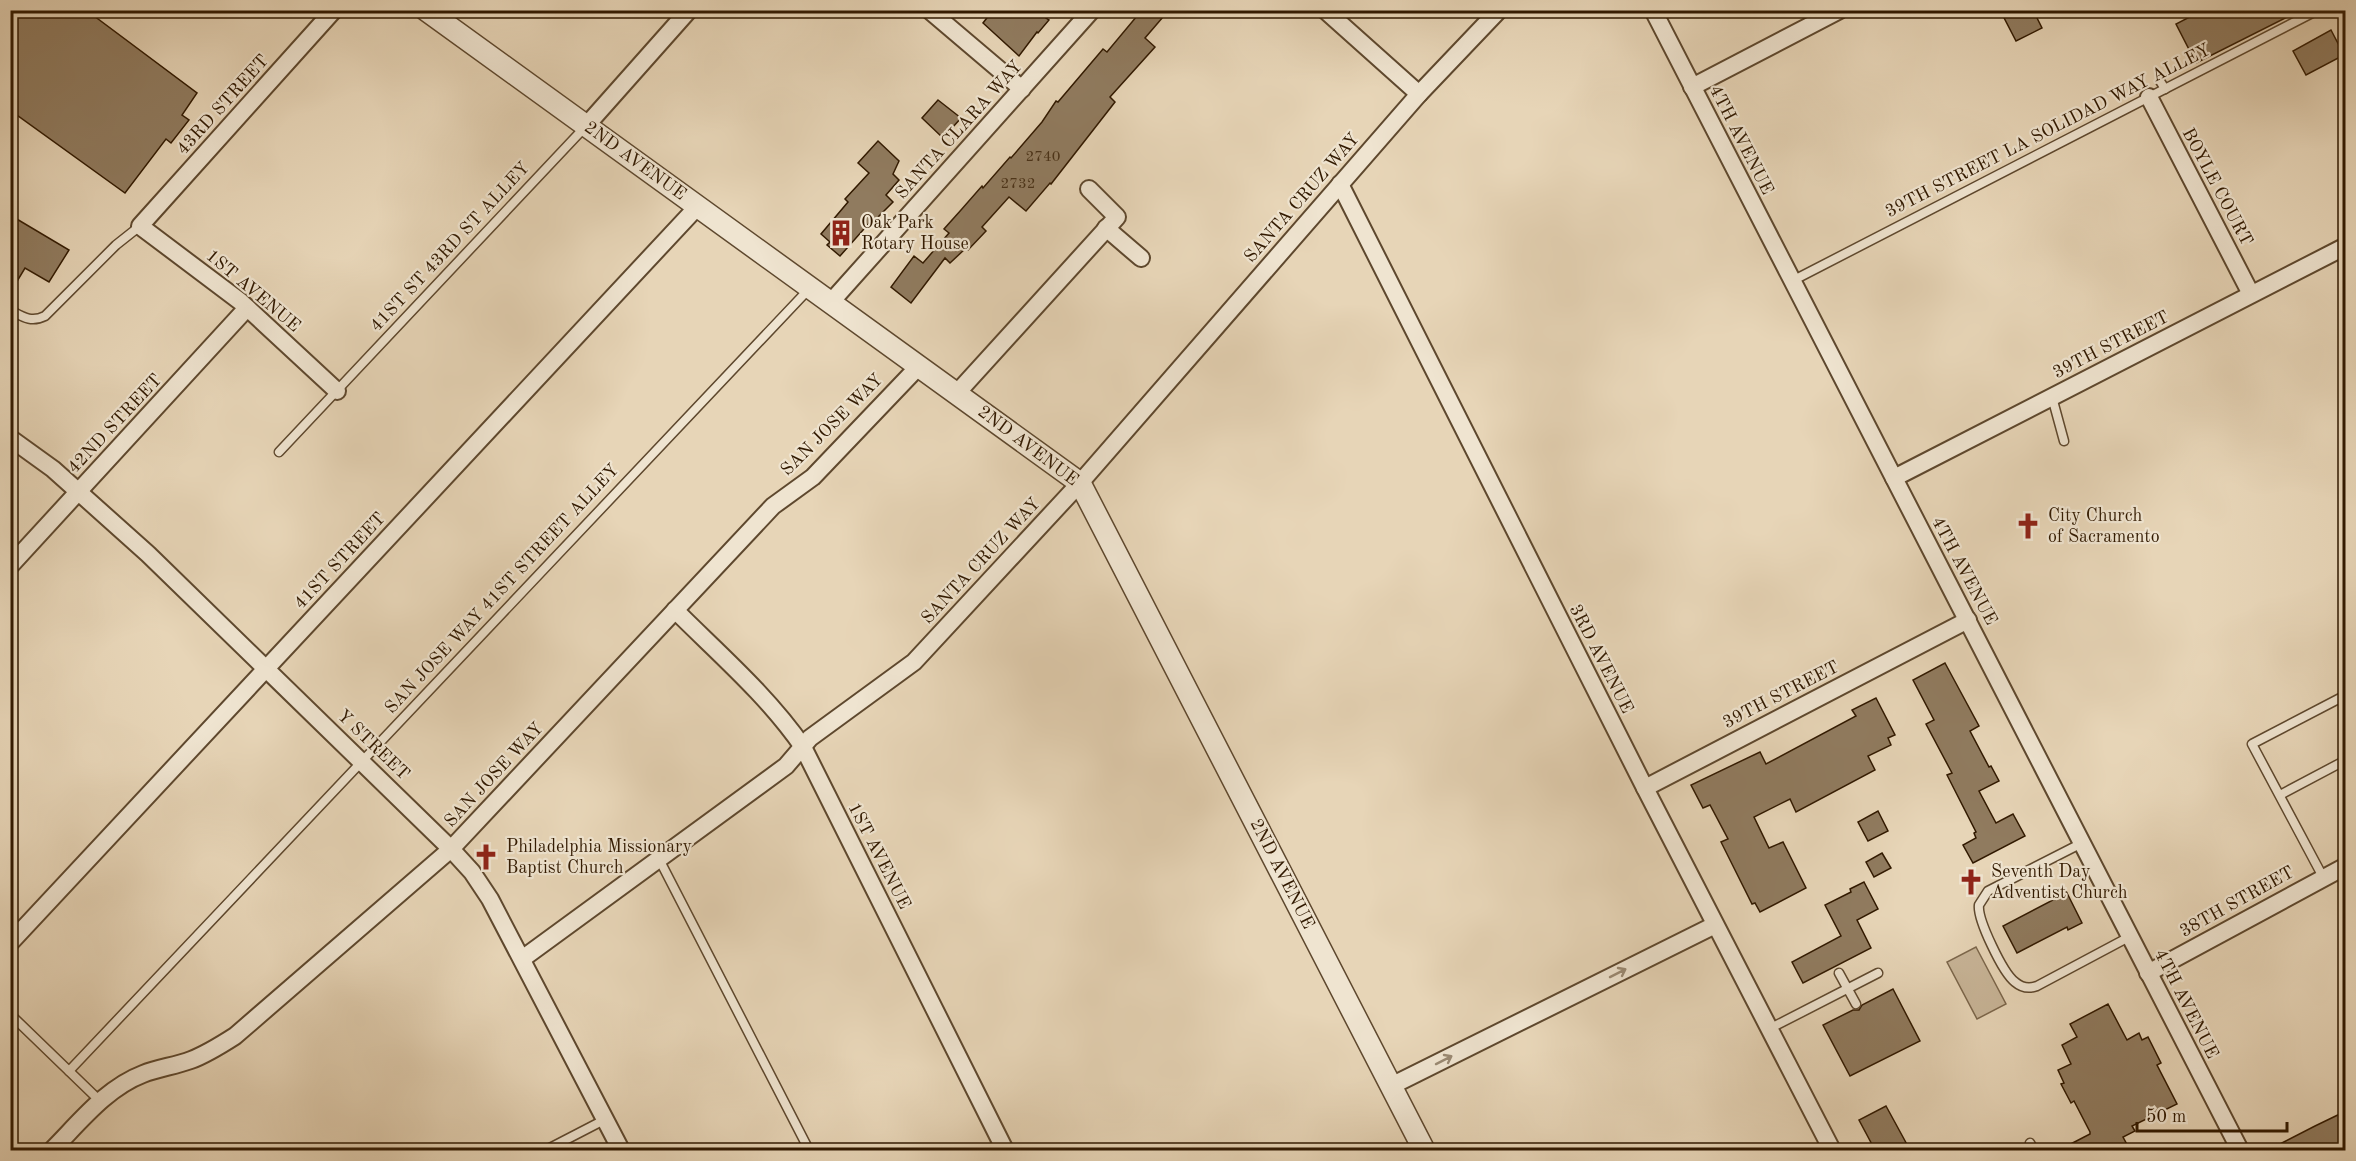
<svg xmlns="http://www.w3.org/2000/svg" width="2356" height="1161" font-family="'Old Standard TT',serif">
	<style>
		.green { fill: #c8b598; stroke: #7c674c; stroke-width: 1.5 }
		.building { fill: #907b5f; stroke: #311900; stroke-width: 1.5 }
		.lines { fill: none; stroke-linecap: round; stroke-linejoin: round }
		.service-casing { stroke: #5e482e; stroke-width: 11 }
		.minor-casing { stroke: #5e482e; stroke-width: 20 }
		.tertiary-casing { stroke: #5e482e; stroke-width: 24 }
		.service { stroke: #efe4d0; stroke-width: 8 }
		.minor { stroke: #efe4d0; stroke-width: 16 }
		.tertiary { stroke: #efe4d0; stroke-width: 21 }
		.oneway { stroke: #9a8972 }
		.labels { text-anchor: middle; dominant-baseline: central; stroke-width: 4.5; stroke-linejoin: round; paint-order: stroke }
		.number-label { font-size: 15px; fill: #493218 }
		.street-label { font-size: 18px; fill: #311900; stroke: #efe4d0 }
		.poi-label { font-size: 18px; fill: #311900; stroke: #efe4d0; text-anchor: start }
	</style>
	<rect width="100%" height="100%" fill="#e7d5b7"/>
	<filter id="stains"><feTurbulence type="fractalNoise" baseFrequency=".00333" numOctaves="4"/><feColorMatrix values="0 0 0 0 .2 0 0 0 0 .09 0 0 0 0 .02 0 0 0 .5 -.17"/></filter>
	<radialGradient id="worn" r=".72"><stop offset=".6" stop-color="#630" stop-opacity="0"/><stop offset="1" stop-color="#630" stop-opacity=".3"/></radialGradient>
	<polygon class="green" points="1976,947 2006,1004 1977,1019 1947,962"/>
	<g class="building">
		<polygon points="10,10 86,10 197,93 182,115 189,120 171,143 166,139 125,193 10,110"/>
		<polygon points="993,10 1052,10 1046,18 1049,20 1038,33 1037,32 1019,56 983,23"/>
		<polygon points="1142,10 1169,10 1145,38 1155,47 1110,97 1115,102 1051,184 1050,183 1026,211 1009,197 982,227 986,231 968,250 966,248 950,263 945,258 911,303 891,287 914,256 923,263 949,233 944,229 961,210 982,186 983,188 1010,157 1011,158 1042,122 1056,101 1058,102 1103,49 1107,52"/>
		<polygon points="2000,10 2033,10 2042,28 2016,41"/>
		<polygon points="2203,10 2301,10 2196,63 2176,24"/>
		<polygon points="2331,30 2344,55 2306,75 2293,51"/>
		<polygon points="938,100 961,118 943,138 922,118"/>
		<polygon points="878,141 899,161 893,174 899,180 886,195 893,202 872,223 871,221 840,256 827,245 830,242 821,234 848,202 845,199 869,173 858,163"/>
		<polygon points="10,215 69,250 49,282 25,268 10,293"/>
		<polygon points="1945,663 1979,726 1970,731 1989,767 1991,766 1999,781 1979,791 1996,823 2013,814 2025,836 1973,863 1963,845 1976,838 1974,833 1976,832 1947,775 1952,773 1926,724 1934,720 1913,680"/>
		<polygon points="1876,698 1895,735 1888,738 1891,745 1868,756 1875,770 1796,812 1790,799 1754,817 1769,848 1783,842 1806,888 1760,912 1755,903 1752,904 1721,842 1728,839 1710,805 1703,808 1691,785 1760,752 1766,764 1856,716 1852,710"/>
		<polygon points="1878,811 1888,831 1868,841 1858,822"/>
		<polygon points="1882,853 1891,868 1874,877 1866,862"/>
		<polygon points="1864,882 1878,909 1857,920 1871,948 1803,983 1792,962 1841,936 1825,905 1851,892 1850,889"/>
		<polygon points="2065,889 2082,923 2068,930 2067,927 2017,953 2003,926 2053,900 2051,897"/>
		<polygon points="1893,989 1920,1041 1850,1076 1823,1025 1853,1010 1859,1010 1862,1005"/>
		<polygon points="2108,1004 2127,1040 2139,1033 2142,1040 2148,1037 2161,1063 2157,1065 2177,1104 2132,1126 2135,1131 2123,1137 2130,1150 2059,1150 2090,1134 2090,1132 2074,1101 2071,1103 2061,1084 2064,1083 2058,1070 2071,1064 2062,1045 2077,1037 2070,1024"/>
		<polygon points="1886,1106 1910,1150 1875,1150 1859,1120"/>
		<polygon points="2346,1111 2346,1150 2268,1150 2315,1126"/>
	</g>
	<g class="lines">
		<g class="service-casing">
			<g id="service">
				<polyline points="2160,81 2165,89"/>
				<polyline points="1792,281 2318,10"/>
				<path d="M10,310C23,317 31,323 45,316L116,245L140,226"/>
				<polyline points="2052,397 2064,441"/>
				<polyline points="279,452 585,127"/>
				<polyline points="2280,795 2346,760"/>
				<path d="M2082,843L1988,891L1979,905C1977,919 2003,973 2015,982C2022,988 2029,989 2037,986L2129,937"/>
				<polyline points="659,859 809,1150"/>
				<polyline points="2323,877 2252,744 2346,695"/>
				<polyline points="1839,973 1856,1004"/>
				<polyline points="10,1014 100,1101"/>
				<polyline points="1769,1029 1878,973"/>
				<polyline points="69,1071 809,289"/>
				<polyline points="2030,1143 2034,1150"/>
				<polyline points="546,1150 604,1120"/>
			</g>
		</g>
		<g class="minor-casing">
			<g id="minor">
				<polyline points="334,10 140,226 241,302 337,391"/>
				<polyline points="929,10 1022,89"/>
				<polyline points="1325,10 1419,94"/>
				<polyline points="1653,10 2240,1150"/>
				<polyline points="1692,87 1840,10"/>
				<polyline points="2149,97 2251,294"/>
				<polyline points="586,126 689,10"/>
				<polyline points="1340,184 1645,788 1832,1150"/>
				<polyline points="1106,228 1141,258"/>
				<polyline points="831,302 1092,10"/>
				<polyline points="957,393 1117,217 1089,189"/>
				<polyline points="10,438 53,469 148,554 451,849 472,872 490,899 621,1150"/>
				<polyline points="1894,478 2346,246"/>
				<polyline points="10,566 247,308"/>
				<path d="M675,610C719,654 767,695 803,747L1005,1150"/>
				<polyline points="1645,788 1968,620"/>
				<polyline points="10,943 698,206"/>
				<polyline points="522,959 786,766 810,738 914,662 1080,483 1419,94 1499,10"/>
				<polyline points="2148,973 2346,866"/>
				<polyline points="1391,1086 1715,925"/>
				<path d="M52,1150C79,1123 106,1088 143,1074C158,1068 175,1066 191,1060C207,1054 221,1045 235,1036L451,849L773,506L813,477L919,366"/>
			</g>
		</g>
		<g class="tertiary-casing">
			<polyline id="tertiary" points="426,10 1080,483 1424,1150"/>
		</g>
		<use href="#service" class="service"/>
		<use href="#minor" class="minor"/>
		<use href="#tertiary" class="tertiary"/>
	</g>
	<defs><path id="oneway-shaft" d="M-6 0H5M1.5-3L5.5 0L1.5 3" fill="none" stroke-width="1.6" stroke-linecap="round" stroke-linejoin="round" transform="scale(1.5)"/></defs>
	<g class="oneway">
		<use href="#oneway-shaft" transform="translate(1618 973) rotate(-27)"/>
		<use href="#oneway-shaft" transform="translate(1444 1060) rotate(-27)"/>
	</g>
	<defs>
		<g id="building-bare" transform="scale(2.07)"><path d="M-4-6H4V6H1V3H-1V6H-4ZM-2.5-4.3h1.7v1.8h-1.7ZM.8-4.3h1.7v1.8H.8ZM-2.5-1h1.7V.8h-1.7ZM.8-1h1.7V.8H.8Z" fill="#8f2418" stroke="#efe4d0" stroke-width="2.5" paint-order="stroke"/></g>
		<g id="church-bare" transform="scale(2.07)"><path d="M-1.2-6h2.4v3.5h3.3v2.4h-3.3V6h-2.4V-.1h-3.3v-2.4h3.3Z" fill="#8f2418" stroke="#efe4d0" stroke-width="2.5" paint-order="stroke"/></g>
	</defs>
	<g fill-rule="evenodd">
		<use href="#building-bare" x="841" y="233"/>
		<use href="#church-bare" x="2028" y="526"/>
		<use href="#church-bare" x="486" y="857"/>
		<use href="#church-bare" x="1971" y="882"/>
	</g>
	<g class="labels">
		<g class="number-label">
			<text x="1043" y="157">2740</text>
			<text x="1018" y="184">2732</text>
		</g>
		<g class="street-label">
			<text transform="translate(223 105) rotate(-48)">43RD STREET</text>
			<text transform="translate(959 130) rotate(-48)">SANTA CLARA WAY</text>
			<text transform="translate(2048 131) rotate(-27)">39TH STREET LA SOLIDAD WAY ALLEY</text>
			<text transform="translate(1741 140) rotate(63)">4TH AVENUE</text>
			<text transform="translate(635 161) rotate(36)">2ND AVENUE</text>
			<text transform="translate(2217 187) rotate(62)">BOYLE COURT</text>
			<text transform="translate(1302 198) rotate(-49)">SANTA CRUZ WAY</text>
			<text transform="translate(450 247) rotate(-47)">41ST ST 43RD ST ALLEY</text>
			<text transform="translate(253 291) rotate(40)">1ST AVENUE</text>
			<text transform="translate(2111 345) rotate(-27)">39TH STREET</text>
			<text transform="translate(115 424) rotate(-47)">42ND STREET</text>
			<text transform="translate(832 425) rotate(-45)">SAN JOSE WAY</text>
			<text transform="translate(1028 446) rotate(37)">2ND AVENUE</text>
			<text transform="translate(340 561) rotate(-47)">41ST STREET</text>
			<text transform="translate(981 561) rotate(-47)">SANTA CRUZ WAY</text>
			<text transform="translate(1964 571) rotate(62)">4TH AVENUE</text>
			<text transform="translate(502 589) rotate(-47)">SAN JOSE WAY 41ST STREET ALLEY</text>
			<text transform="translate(1601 659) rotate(63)">3RD AVENUE</text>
			<text transform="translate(1781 695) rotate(-27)">39TH STREET</text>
			<text transform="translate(373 745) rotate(44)">Y STREET</text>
			<text transform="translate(494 775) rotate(-47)">SAN JOSE WAY</text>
			<text transform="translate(879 856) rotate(63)">1ST AVENUE</text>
			<text transform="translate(1282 874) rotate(63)">2ND AVENUE</text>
			<text transform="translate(2237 902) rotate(-29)">38TH STREET</text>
			<text transform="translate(2186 1004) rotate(63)">4TH AVENUE</text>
		</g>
		<g class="poi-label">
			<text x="861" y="223">Oak Park<tspan x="861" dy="21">Rotary House</tspan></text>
			<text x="2048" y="516">City Church<tspan x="2048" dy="21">of Sacramento</tspan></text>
			<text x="506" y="847">Philadelphia Missionary<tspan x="506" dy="21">Baptist Church</tspan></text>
			<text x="1991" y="872">Seventh Day<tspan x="1991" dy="21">Adventist Church</tspan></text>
		</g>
	</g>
	<rect width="2356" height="1161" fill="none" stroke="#e7d5b7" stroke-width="36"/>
	<rect x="12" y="12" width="2332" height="1137" fill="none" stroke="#311900" stroke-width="3"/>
	<rect x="18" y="18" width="2320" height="1125" fill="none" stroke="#311900" stroke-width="1.5"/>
	<path d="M2137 1122v9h150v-9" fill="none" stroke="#311900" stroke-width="3"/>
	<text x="2146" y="1122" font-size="18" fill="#311900" stroke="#efe4d0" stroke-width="4.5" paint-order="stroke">50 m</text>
	<rect width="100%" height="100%" filter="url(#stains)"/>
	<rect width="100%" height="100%" fill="url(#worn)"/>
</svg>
